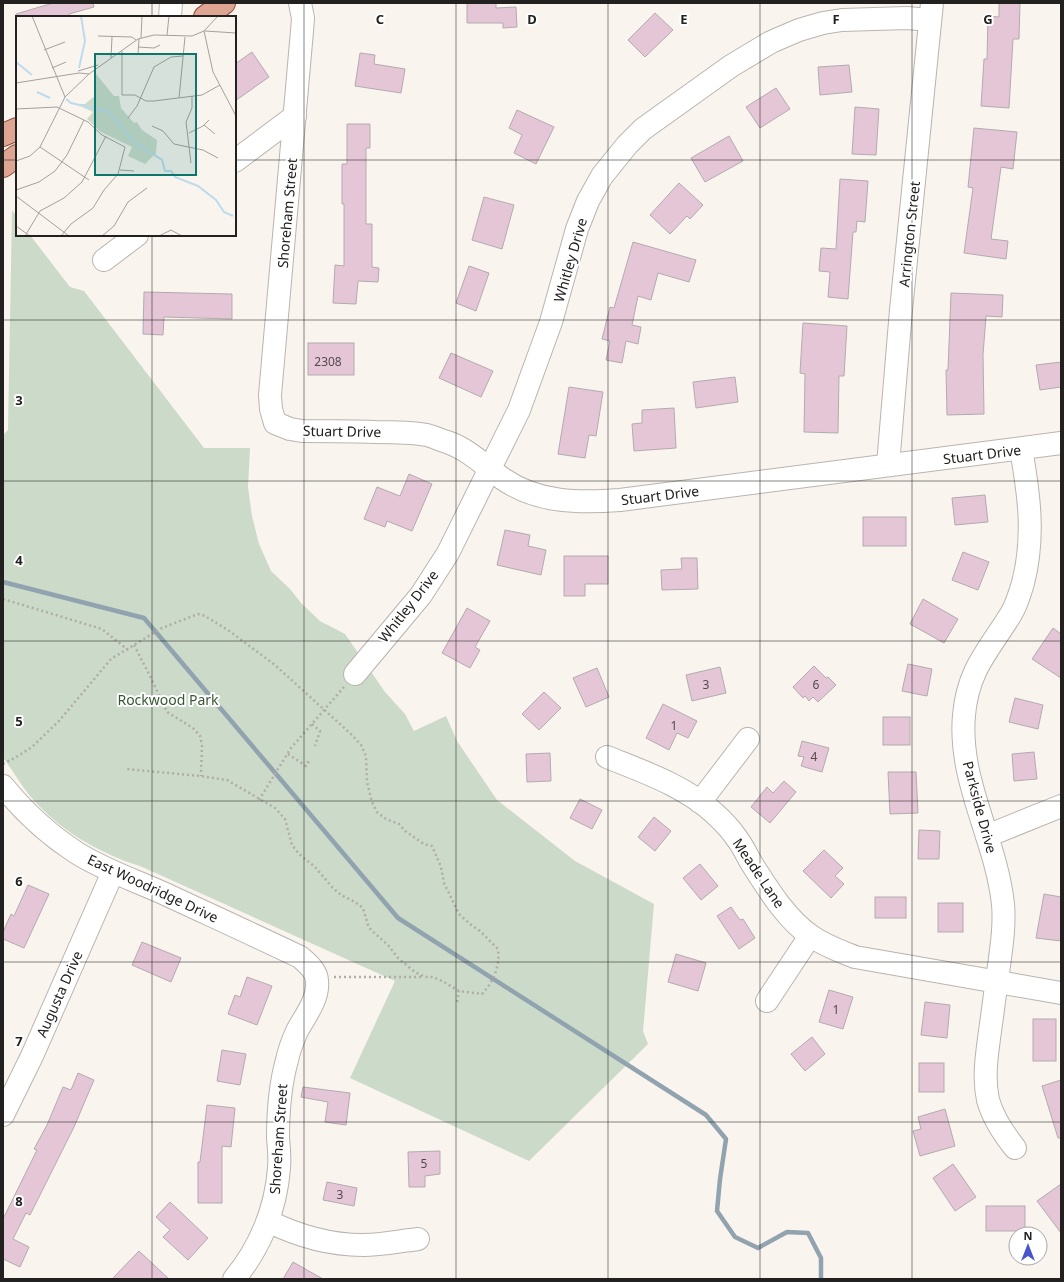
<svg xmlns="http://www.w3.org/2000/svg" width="1064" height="1282" font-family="'Noto Sans',sans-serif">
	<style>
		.green { fill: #ccdaca }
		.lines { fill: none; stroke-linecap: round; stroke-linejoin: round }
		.stream { stroke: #90a3af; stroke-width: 4.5 }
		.building { fill: #e5c6d6; stroke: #b2abae }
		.minor-casing { stroke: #bab4af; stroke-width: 24 }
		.major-casing { stroke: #90503c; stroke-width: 24 }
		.path { stroke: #b1aca8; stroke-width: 2.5; stroke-dasharray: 2 3; stroke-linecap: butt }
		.minor { stroke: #fff; stroke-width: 22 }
		.major { stroke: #dfa593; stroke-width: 22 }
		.grid { fill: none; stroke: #23211f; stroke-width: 1; stroke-opacity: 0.55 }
		.labels { text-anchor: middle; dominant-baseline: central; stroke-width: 4; stroke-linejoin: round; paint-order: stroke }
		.number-label { font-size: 12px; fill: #544a4d }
		.street-label { font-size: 14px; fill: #23211f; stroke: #fff }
		.park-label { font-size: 14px; fill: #385833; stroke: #fff }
		.inset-river { fill: none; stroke: #bedbed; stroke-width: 2 }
		.inset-road { fill: none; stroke: #a4a09c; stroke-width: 1 }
		.view { fill: #0f766e; fill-opacity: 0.15; stroke: #0f766e; stroke-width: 2 }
		.inset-edge { fill: none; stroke: #23211f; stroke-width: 2 }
		.grid-label { font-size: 13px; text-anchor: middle; font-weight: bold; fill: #23211f; stroke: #fff; stroke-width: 4; stroke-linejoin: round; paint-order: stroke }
	</style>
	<rect width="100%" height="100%" fill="#faf4ef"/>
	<path class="green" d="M12,210L17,217V235H30L70,287L84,291L204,448H250L248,487L252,516L259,544L271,571L290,589L301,603L320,621L345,634L385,692L405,714L414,731L446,716L457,741L497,800L575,861L654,904L643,1031L648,1044L529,1161L350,1078L395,981L140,866C98,853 59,830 30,796C20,784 13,770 3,758V435L8,430Z"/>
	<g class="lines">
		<polyline class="stream" points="3,582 144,618 398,918 706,1115 726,1139 720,1179 717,1211 735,1237 758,1248 787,1232 808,1233 821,1258 821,1279"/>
	</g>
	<g class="building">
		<polygon points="53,3 93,3 94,7 69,14 70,17 17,17 16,14"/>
		<polygon points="467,3 496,3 496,8 516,7 517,27 503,28 503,23 467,23"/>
		<polygon points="999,3 1020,3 1019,39 1013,39 1009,108 981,106 984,59 987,59 988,16 999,17"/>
		<polygon points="655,13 673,30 645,57 628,40"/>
		<polygon points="252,52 269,77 235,101 235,64"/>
		<polygon points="360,53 375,55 374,64 405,69 401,93 355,86"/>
		<polygon points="849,65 852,92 820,95 818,67"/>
		<polygon points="776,88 790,109 760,128 746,107"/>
		<polygon points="855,107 879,109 876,155 852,154"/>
		<polygon points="517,110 554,127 536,164 514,153 522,135 509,128"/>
		<polygon points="347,124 370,124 370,148 366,148 366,224 372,224 372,267 379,268 378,282 358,281 356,304 333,303 335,265 344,266 344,204 342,204 342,164 347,164"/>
		<polygon points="974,128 1017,132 1013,169 1001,167 991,239 1008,241 1006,259 964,253 973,188 968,187"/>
		<polygon points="729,136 743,161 705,182 691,158"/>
		<polygon points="840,179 868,181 865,222 857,221 856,232 853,232 848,299 828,297 830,272 819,271 821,248 836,249"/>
		<polygon points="679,183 703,205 690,219 687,216 670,234 650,215"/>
		<polygon points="484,197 514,205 502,249 472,240"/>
		<polygon points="633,242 696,260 689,282 658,273 651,300 638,296 632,325 641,327 638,344 626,341 622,363 606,360 610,341 602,339 610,307 614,308"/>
		<polygon points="469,266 489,273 476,311 456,303"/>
		<polygon points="144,292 232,294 232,319 164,317 163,335 143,334"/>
		<polygon points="951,293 1003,295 1002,317 986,316 983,355 984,414 947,415 946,370 948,370"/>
		<polygon points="803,323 847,326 844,376 839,376 838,433 804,432 805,374 800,373"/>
		<rect x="308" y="343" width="46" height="32"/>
		<polygon points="451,353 493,371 481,397 439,378"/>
		<polygon points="1061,362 1061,387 1040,390 1036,365"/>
		<polygon points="735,377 738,402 696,408 693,382"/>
		<polygon points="569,387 603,392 596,436 589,435 585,458 558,454"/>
		<polygon points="674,408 676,448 634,451 632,424 642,423 642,410"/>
		<polygon points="409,474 432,484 412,531 387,521 385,527 364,519 377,487 400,496"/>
		<polygon points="985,495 988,522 955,525 952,498"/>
		<rect x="863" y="517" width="43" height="29"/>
		<polygon points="505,530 530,535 528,546 546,550 541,575 497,565"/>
		<polygon points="963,552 989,562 978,590 952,580"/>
		<polygon points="564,556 608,556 608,584 585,584 585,596 564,596"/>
		<polygon points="681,558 697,558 698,589 662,590 661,570 682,569"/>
		<polygon points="923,599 958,619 944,643 910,624"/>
		<polygon points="467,608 490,621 475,647 480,650 470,668 442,653"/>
		<polygon points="1053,628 1061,634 1061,678 1032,659"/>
		<polygon points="908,664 932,669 927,696 902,691"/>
		<polygon points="814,666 826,678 828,677 836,685 818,702 813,697 809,701 805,696 803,698 793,687"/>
		<polygon points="720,667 726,693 692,701 686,675"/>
		<polygon points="597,668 609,697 586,707 573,678"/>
		<polygon points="544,692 561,708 539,730 522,714"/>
		<polygon points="1015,698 1043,705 1038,729 1009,722"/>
		<polygon points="663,704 697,721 688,738 677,733 669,750 646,738"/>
		<rect x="883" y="717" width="27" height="28"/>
		<polygon points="802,741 829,748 822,772 801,766 804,757 798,756"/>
		<polygon points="1034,752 1037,779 1014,781 1012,754"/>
		<polygon points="550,753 551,781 527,782 526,754"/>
		<polygon points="888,772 916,772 918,813 890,814"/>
		<polygon points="784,781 796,792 770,823 751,807 767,787 773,793"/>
		<polygon points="580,799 602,810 592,829 570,818"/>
		<polygon points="654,817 671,831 655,851 638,837"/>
		<polygon points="919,830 940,831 939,859 918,859"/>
		<polygon points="824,850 843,868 835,876 844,884 831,898 803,871"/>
		<polygon points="700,864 718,886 701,900 683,878"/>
		<polygon points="28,885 49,894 24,948 3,939 3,932 11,914 14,916"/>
		<polygon points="1044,894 1061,897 1061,941 1036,938"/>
		<rect x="875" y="897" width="31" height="21"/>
		<rect x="938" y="903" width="25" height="29"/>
		<polygon points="731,907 740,920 743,919 755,938 739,949 717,916"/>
		<polygon points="142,942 181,958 171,982 132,965"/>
		<polygon points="676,954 706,963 698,991 668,982"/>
		<polygon points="247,977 272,986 257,1025 228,1014 235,995 240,997"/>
		<polygon points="829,990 853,997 843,1029 819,1022"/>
		<polygon points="925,1002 950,1005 947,1038 921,1035"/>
		<rect x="1033" y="1019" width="23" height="42"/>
		<polygon points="812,1037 825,1054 805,1071 791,1054"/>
		<polygon points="222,1050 246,1054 240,1085 217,1081"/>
		<rect x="919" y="1063" width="25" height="29"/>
		<polygon points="78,1073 94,1080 74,1127 30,1215 26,1213 13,1239 29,1247 20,1267 3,1259 3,1219 37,1150 34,1149 47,1125 63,1087 71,1090"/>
		<polygon points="1061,1080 1061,1138 1058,1138 1042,1086"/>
		<polygon points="303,1087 350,1093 346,1125 325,1122 328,1102 301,1097"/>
		<polygon points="207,1105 235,1108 231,1147 222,1146 222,1203 198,1203 198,1162 200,1162"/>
		<polygon points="945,1109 955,1146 920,1156 913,1131 921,1129 918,1117"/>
		<polygon points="440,1151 440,1174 425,1176 425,1187 409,1187 408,1152"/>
		<polygon points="953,1164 976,1197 955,1211 933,1178"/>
		<polygon points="327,1182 357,1188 354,1206 323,1200"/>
		<polygon points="1061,1184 1061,1233 1037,1201"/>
		<polygon points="170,1202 208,1238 188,1260 163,1237 170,1230 156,1217"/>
		<rect x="986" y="1206" width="39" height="25"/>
		<polygon points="139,1251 169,1279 112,1279"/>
		<polygon points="293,1262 323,1279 283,1279"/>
	</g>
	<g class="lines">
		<g class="minor-casing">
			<g id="minor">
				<path d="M300,3L303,18L302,31L270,395L271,409L275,423L290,429L302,431C326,431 351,431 375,432C392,432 410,432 427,435C434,437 440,440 447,442C468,449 485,466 503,479C538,503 579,503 620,500L1061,443"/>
				<polyline points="170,17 171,3"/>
				<polyline points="235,161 295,116"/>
				<polyline points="104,260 137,235"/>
				<polyline points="888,465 901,310 932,3"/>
				<polyline points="355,674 421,595 448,553 519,410 551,322 577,229 588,201 602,176 627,145 643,129 731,66 771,42 799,30 823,23 842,20 907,18 930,20"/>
				<path d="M607,757C644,772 685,786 714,813C723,821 732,831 738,840C744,848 747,856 752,864C768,889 787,920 811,936C825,946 840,951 855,957L1061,993"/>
				<path d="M3,786C24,812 49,835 77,853C104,870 134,880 163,893C208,914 254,935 300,957C307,963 317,971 317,981C319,999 305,1016 297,1031C293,1040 289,1050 287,1060C280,1085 278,1112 278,1138C279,1148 280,1158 279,1168C276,1209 260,1248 234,1279"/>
				<polyline points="700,802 748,739"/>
				<polyline points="987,836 1061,806"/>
				<polyline points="767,1001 810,936"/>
				<polyline points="3,1115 32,1056 113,872"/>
				<path d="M1015,1148C1003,1133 993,1118 988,1100C983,1077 987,1054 990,1031C993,1011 995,992 998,973C1001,950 1005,927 1003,904C996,839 958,781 964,715C968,669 989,650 1011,614C1017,604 1020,593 1023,583C1035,537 1029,494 1021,449"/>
				<path d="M268,1221C298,1236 330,1245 363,1245C381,1245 400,1241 418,1239"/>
			</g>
		</g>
		<g class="major-casing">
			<g id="major">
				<polyline points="205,17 224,3"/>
				<polyline points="3,135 17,129"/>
				<polyline points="3,166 17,156"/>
			</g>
		</g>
		<g class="path">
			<polyline points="3,599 102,629 128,650"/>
			<polyline points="134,645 150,676 167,712 193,728 200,736 202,745 201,776"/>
			<polyline points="312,724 320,731 315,746"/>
			<polyline points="288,754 306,766 310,759"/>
			<path d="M3,764L18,756L32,747L59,721L111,659L162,628L198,614L205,616L228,630L275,665L352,735L361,745L366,756L367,782L372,802L377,812L386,819L399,824L405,831L424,844L432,846L441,867L444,883L459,914L470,924L480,931L498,949C500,966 494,981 482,994L459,991L444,982L433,977H425L415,972L398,958L388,945L371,930L368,925L363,908L355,902L341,895L332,887L315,867L299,854L292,845L285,819L275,808L227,780L201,776L126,769"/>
			<polyline points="259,800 291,748 344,687"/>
			<polyline points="334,977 423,977"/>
			<polyline points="457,1002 459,991"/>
		</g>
		<use href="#minor" class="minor"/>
		<use href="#major" class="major"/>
	</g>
	<path class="grid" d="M152,3V17M304,3V1279M456,3V1279M608,3V1279M760,3V1279M912,3V1279M3,160H17M235,160H1061M152,235V1279M3,320H1061M3,481H1061M3,641H1061M3,801H1061M3,962H1061M3,1122H1061"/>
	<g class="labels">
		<g class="number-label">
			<text x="328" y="361">2308</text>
			<text x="706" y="684">3</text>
			<text x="816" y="684">6</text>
			<text x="674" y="725">1</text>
			<text x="814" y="756">4</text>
			<text x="836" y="1009">1</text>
			<text x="424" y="1163">5</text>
			<text x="340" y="1194">3</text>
		</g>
		<g class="street-label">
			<text transform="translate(287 213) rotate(-85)">Shoreham Street</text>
			<text transform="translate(909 234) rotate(-84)">Arrington Street</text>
			<text transform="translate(570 260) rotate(-74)">Whitley Drive</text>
			<text transform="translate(342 431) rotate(1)">Stuart Drive</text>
			<text transform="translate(982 454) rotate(-7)">Stuart Drive</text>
			<text transform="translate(660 495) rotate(-7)">Stuart Drive</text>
			<text transform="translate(408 606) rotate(-52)">Whitley Drive</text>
			<text transform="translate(980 807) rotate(75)">Parkside Drive</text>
			<text transform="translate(759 873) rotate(56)">Meade Lane</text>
			<text transform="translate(153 888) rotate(25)">East Woodridge Drive</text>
			<text transform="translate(59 994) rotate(-66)">Augusta Drive</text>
			<text transform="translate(278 1139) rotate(-86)">Shoreham Street</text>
		</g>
		<g class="park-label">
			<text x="168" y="699">Rockwood Park</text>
		</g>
	</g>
	<g transform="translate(16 16)">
		<rect width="220" height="220" fill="#faf4ef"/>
		<path d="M80,58L98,80H103L105,92L118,107L121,106L126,114L141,124L140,137L129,148L112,140L116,131L85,116L71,103L77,96L60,88H69L80,79Z" fill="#ccdaca"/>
		<path class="inset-river" d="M0,46L16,59M63,52L69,25L65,0M21,76L34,82M50,83L55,87L93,96L117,125L146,144L149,155H155L159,161L182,170L200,184L208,196L217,200"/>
		<path class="inset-road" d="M16,0L49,81M188,15L197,56L220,100M189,15L220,17M151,19L153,0M82,20L116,21L120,24M125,22L126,0M122,31L138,32L144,29M28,34L49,26M106,35V79H119L130,85H138L186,79L204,69M122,38L123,23M95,42L96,21M36,52L50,46M62,55L82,49M73,58L122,23L138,19L176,20L188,15L202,0M0,67L63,57L73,58M163,82L169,21M0,93L41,91L72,106L86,119L109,131L102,158L88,174L77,192L55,208L45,220M112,102L121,90L138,51L155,41L167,40M188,109L199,118M136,110L147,115L158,128L187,134L202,142M173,117L187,110L193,104M24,131L73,164M0,145L14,140L24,131L49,81L73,58M175,147L170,106L176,92V80M104,154L118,155M0,174L23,166L39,155L51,139L68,104M0,180L53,220M0,210L14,220M9,220L24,195L48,182L66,166L90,120M86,220L98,210L112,186L131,172M143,220L155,214L166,220"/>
		<path class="view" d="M79,38H180V159H79Z"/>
		<rect width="220" height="220" class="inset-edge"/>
	</g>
	<g class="grid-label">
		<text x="380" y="24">C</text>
		<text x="532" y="24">D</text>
		<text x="684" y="24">E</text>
		<text x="836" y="24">F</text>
		<text x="988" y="24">G</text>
		<text x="19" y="405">3</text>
		<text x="19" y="565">4</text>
		<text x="19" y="726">5</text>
		<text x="19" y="886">6</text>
		<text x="19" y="1046">7</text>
		<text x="19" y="1206">8</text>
	</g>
	<rect width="1064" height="1282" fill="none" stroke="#23211f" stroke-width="8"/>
	<g transform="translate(1028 1246)"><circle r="19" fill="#ffffff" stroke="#a7a6a5"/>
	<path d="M0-3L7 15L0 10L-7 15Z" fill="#4854c9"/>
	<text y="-6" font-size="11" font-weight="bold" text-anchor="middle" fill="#23211f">N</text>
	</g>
</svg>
